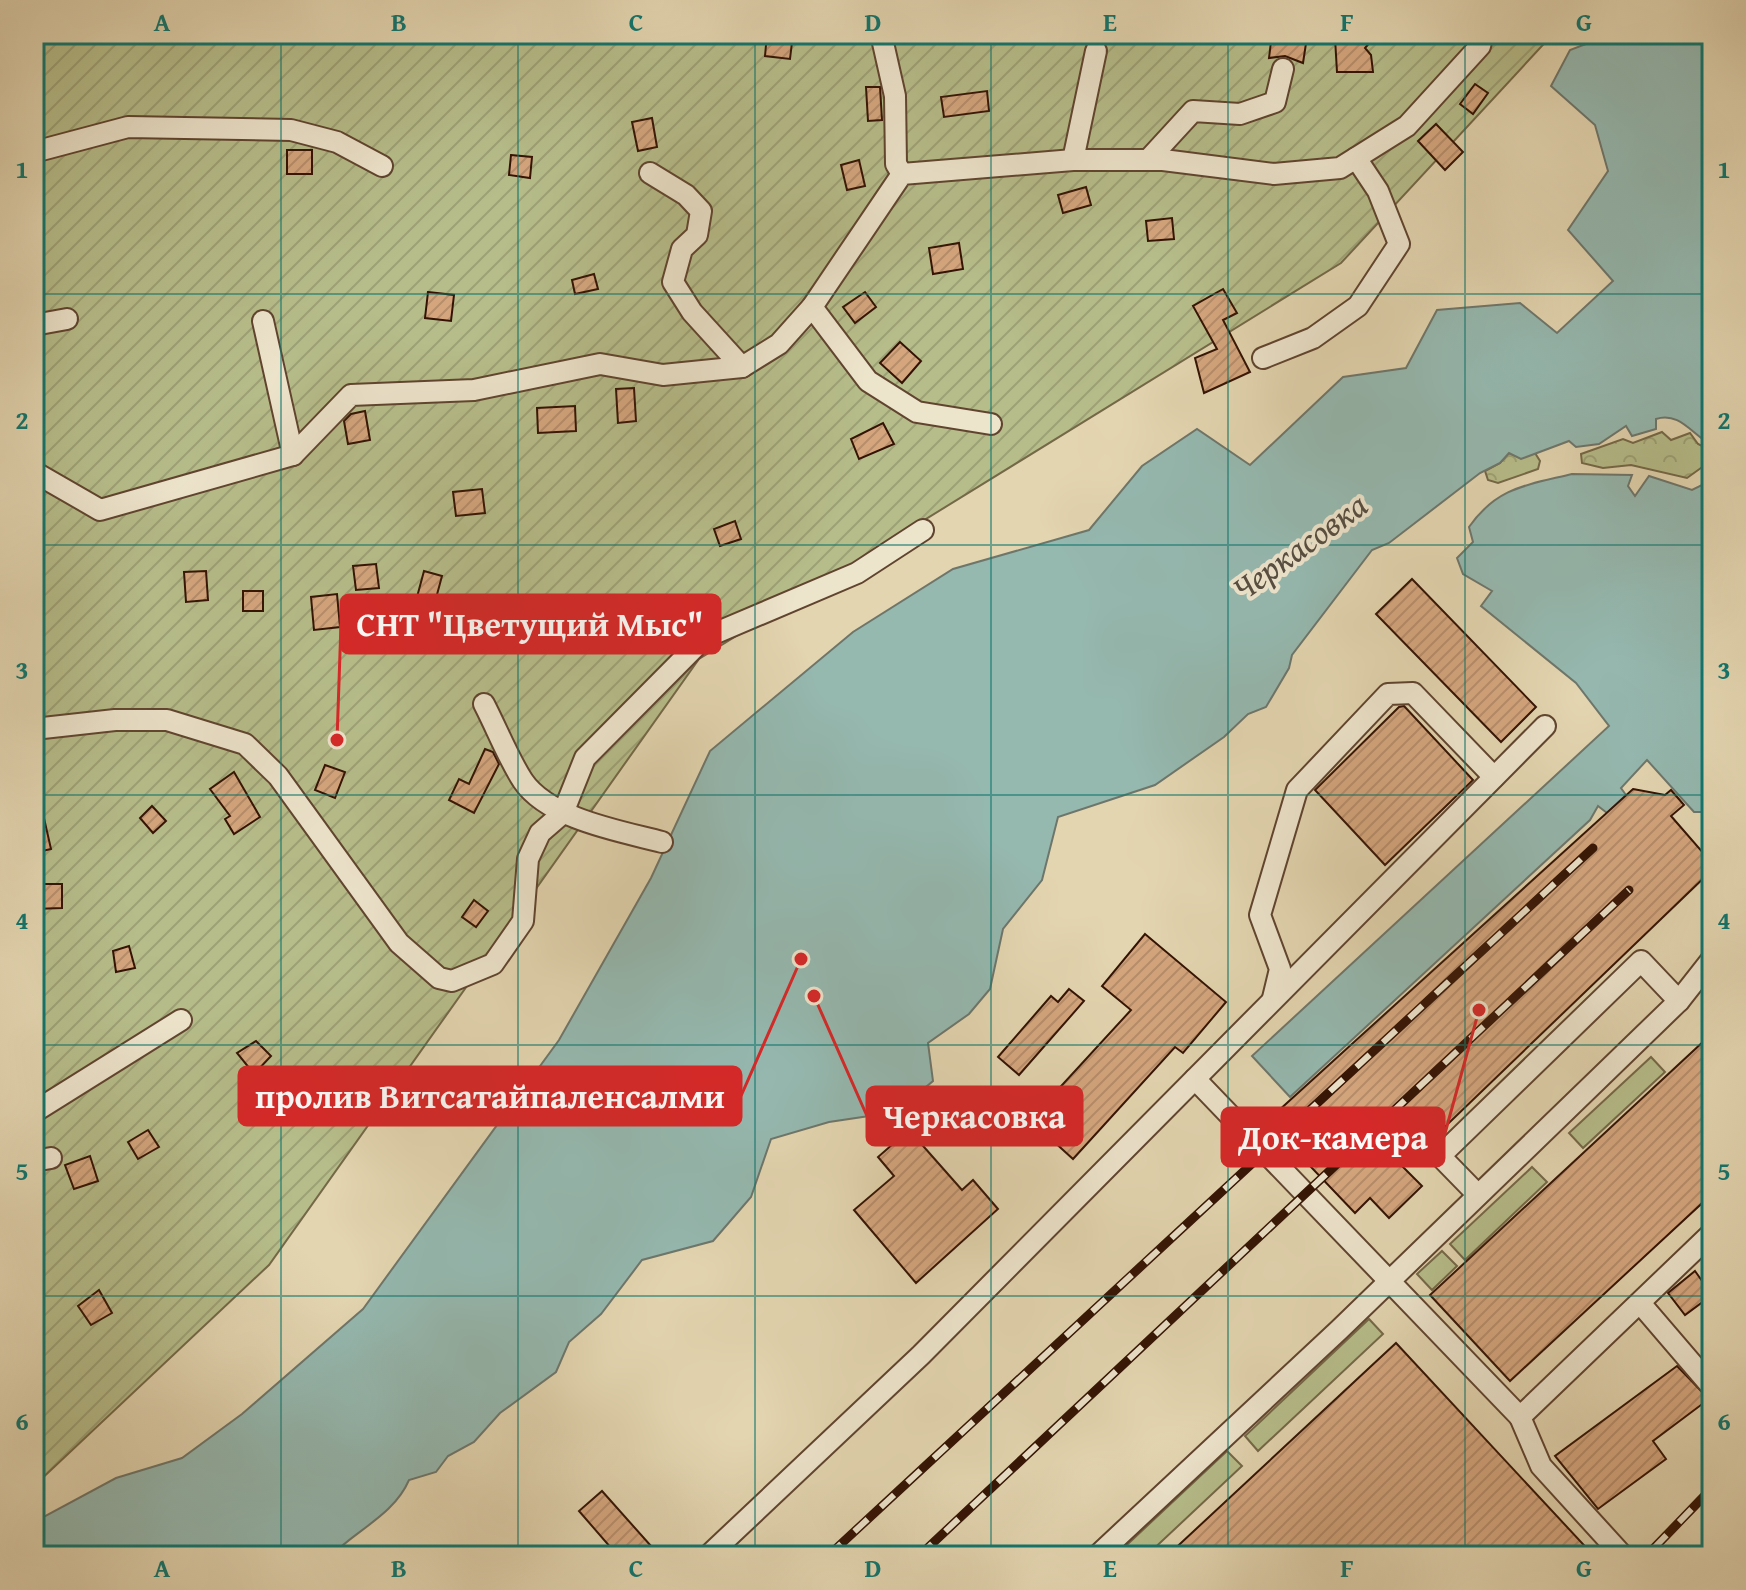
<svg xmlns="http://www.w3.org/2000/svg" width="1746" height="1590" font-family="'Gentium Book Plus',serif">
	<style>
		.green { fill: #b6bd8a; stroke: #756847; stroke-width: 2 }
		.forest { fill: url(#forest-crowns); stroke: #756847; stroke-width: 2 }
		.garden { fill: url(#garden-furrows); stroke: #756847; stroke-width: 2 }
		.water { fill: #95b8af; stroke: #6e766b; stroke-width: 2 }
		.building { fill: url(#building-hatch); stroke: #341304; stroke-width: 2 }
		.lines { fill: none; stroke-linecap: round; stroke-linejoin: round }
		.minor-casing { stroke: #60442f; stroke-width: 24 }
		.minor { stroke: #ede4cc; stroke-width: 20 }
		.rail-casing { stroke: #341304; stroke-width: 9 }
		.rail { stroke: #ede4cc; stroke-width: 6; stroke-dasharray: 18; stroke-linecap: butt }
		.grid { fill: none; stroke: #0f766e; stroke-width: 2; stroke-opacity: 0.55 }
		.labels { text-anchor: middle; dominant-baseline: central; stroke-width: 8; stroke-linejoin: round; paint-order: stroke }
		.water-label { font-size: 34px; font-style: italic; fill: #564d40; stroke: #ede4cc }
		.leader { fill: none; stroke: #d62828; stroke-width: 3 }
		.callout-dot { fill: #d62828; stroke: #ede4cc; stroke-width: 3 }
		.callout { fill: #d62828; stroke: #d62828; stroke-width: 3 }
		.callout-label { font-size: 34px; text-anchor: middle; font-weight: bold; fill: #fff }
		.neatline { fill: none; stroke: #0f766e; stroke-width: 3 }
		.grid-label { font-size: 26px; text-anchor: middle; font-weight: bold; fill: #0f766e }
	</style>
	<defs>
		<pattern id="forest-crowns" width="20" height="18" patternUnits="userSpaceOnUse" patternTransform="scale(2)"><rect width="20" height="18" fill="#b6bd8a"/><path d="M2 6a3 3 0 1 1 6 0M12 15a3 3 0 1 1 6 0" fill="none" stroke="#9da275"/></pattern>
		<pattern id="garden-furrows" width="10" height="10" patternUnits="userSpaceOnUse" patternTransform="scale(2)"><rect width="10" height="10" fill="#b6bd8a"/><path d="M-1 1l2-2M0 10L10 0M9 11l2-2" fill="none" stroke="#9da275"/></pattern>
		<pattern id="building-hatch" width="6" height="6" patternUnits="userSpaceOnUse" patternTransform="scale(2)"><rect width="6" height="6" fill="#d5a67e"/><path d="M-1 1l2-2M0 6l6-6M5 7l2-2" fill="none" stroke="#b78e6b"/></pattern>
	</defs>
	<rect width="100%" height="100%" fill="#e3d5b0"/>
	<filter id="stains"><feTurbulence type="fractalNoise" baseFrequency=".0025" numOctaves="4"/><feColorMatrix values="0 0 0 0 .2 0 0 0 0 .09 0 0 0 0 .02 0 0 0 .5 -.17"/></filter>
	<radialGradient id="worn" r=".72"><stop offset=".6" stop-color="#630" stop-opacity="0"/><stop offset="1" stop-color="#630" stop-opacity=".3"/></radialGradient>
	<g class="green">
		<polygon points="1651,1057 1665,1072 1583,1148 1569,1133"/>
		<polygon points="1532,1167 1547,1182 1465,1260 1450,1244"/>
		<polygon points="1442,1251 1457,1266 1432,1290 1417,1274"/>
		<polygon points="1369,1319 1383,1334 1258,1451 1245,1436"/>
		<polygon points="1227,1451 1242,1466 1146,1556 1115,1556"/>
	</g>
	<g class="forest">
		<polygon points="1662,432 1671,440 1690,433 1698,444 1712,451 1712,460 1687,478 1631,465 1603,468 1582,463 1581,454 1623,439 1633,443"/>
		<polygon points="1509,453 1521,458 1535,453 1540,461 1538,469 1498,483 1488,480 1485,471 1500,463"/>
	</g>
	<polygon class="garden" points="34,34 1553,34 1341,263 699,659 269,1265 34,1486"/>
	<g class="water">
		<path d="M1612,34H1712V445C1693,436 1680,411 1656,419V429L1632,436L1626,426L1599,444L1576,447L1569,441L1521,459L1509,453L1500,463L1480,473L1389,543L1372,550L1292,655L1289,668L1266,707L1248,714L1224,737L1155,785L1058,817L1042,880L1003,929L990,989L969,1014L928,1043L933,1081L896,1112L829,1122L771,1139L751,1197L713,1241L642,1260L601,1314L569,1342L556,1372L500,1413L474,1442L448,1456L436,1472L409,1480C394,1515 356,1530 331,1556H34V1522L116,1478L182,1458L242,1414L363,1309L559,1040L651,878L710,751L853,632L953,569L1089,530L1142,466L1197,429L1250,465L1343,377L1406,368L1437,310L1520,303L1557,333L1613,281L1568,230L1608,171L1595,125L1551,86L1570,50Z"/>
		<path d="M1572,474L1632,475L1628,486L1635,496L1649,476L1692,490L1712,480V812H1694L1647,760L1621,788L1626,795L1607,813L1598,806L1590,820L1290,1097L1252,1056L1609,726L1576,683L1481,606L1492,591L1463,574L1457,558L1473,542L1469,527C1497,487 1527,485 1572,474Z"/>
	</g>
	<g class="building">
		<polygon points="767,34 793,34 790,59 765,56"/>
		<polygon points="1272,34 1307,37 1303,63 1285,56 1269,58"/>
		<polygon points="1377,34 1365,48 1371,55 1373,72 1337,72 1335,38"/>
		<polygon points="1475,84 1488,93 1473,114 1460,104"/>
		<polygon points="866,87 880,87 882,120 868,121"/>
		<polygon points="987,91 989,111 944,117 941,97"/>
		<polygon points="652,118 657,147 638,151 632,122"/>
		<polygon points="1436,124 1463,152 1445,170 1418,141"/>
		<rect x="287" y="150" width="25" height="24"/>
		<polygon points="511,155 532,157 530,178 509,175"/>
		<polygon points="859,160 865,186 847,190 841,165"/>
		<polygon points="1086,187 1091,205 1063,213 1058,195"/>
		<polygon points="1172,218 1174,239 1148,241 1146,221"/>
		<polygon points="959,243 963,269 933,274 929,248"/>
		<polygon points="594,274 598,289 575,294 572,280"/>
		<polygon points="1223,289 1237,313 1223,320 1250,372 1204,393 1195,358 1217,349 1193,306"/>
		<polygon points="428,292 454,295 451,321 425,318"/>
		<polygon points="865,292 876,307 855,323 843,307"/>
		<polygon points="900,342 921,361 902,383 880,363"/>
		<polygon points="634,388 636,421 618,423 616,389"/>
		<polygon points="575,406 576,431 538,433 537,408"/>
		<polygon points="365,411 370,440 348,444 344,421 351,414"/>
		<polygon points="883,423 894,444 859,459 851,439"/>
		<polygon points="482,489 485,513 456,516 453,492"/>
		<polygon points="735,521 741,539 720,546 714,529"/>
		<polygon points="376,564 379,588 356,590 353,566"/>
		<polygon points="206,571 208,600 186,602 184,572"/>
		<polygon points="424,571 442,576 435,602 417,597"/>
		<polygon points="1412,579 1536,707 1501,742 1376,614"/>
		<rect x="243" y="591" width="20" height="20"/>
		<polygon points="337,594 340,627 314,630 311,597"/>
		<polygon points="1404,706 1473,780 1385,865 1315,790 1399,707"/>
		<polygon points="485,749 493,752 499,764 474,813 449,800 459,779 469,784"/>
		<polygon points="325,765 345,772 335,798 315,790"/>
		<polygon points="234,772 260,817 234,834 225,819 230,816 210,789"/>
		<polygon points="1633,789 1665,795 1671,790 1684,805 1671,816 1712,863 1712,870 1403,1167 1422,1186 1389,1218 1370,1198 1355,1213 1267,1121"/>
		<polygon points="41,805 51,849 34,853 34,806"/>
		<polygon points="152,806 166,821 153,833 140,818"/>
		<polygon points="34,884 62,884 62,908 34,909"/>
		<polygon points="474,900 488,911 476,927 462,917"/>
		<polygon points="1145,934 1226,1002 1183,1053 1175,1047 1073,1159 1030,1120 1131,1010 1102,986"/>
		<polygon points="129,946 135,968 116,972 113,951"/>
		<polygon points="1069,989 1084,1001 1019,1075 998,1057 1051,996 1058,1002"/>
		<polygon points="1705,1040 1712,1048 1712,1194 1510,1381 1430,1295"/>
		<polygon points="256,1041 271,1056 254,1074 237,1053"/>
		<polygon points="148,1130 159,1147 138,1159 128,1142"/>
		<polygon points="909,1130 962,1190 973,1180 998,1209 916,1283 854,1210 894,1176 878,1157"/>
		<polygon points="90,1156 98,1181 74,1189 65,1165"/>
		<polygon points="1695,1271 1712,1295 1685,1315 1668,1293"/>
		<polygon points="99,1290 112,1313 91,1325 78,1306"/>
		<polygon points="1396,1343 1594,1556 1167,1556"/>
		<polygon points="1677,1366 1709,1399 1653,1441 1666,1459 1598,1509 1555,1456"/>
		<polygon points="602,1491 651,1546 640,1556 618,1556 579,1511"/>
	</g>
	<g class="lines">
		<g class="minor-casing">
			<g id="minor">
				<polyline points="881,34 895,96 896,164 902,174"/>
				<polyline points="34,152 128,127 291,130 337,142 382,166"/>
				<polyline points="1073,160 1096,51"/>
				<polyline points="1148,160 1193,111 1240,114 1275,102 1283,69"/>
				<polyline points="650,173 686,195 701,211 697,235 682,249 673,282 692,312 742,367"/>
				<polyline points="812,307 868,381 917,412 991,424"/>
				<polyline points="263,321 293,455"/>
				<polyline points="34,325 67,319"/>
				<polyline points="1263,358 1313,338 1358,306 1399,244 1378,191 1356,158"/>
				<polyline points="34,472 100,510 293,455 351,395 474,390 600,364 663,375 742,367 779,344 812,307 902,174 1073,160 1163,160 1274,174 1340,168 1407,126 1480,46 1483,34"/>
				<path d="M484,704C497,729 508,758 523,781C549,819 620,831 662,842"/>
				<polyline points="34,729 115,720 167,720 245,744 278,776 399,943 439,978 452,981 493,964 523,921 528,859 540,833 563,813 585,758 704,638 857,573 923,530"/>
				<polyline points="1273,998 1280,969 1260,915 1297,790 1388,694 1413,693 1494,777"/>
				<polyline points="1195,1079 1520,1417 1712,1233"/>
				<polyline points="34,1112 181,1020"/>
				<polyline points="34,1161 51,1158"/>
				<polyline points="1478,1195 1440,1156 1641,961 1679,1001"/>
				<polyline points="1640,1303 1712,1387"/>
				<polyline points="1520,1417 1541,1466 1623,1556"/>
				<polyline points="708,1556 921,1355 1545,726"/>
				<polyline points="1097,1556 1339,1330 1679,1001 1712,959"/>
			</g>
		</g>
		<use href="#minor" class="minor"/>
		<g class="rail-casing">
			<g id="rail">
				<polyline points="1654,1548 1712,1488"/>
				<polyline points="828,1556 1593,848"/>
				<polyline points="919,1556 1629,890"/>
				<polyline points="1708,1556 1712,1548"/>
			</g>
		</g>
		<use href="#rail" class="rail"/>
	</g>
	<path class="grid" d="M281,34V1556M518,34V1556M755,34V1556M991,34V1556M1228,34V1556M1465,34V1556M34,294H1712M34,545H1712M34,795H1712M34,1045H1712M34,1296H1712"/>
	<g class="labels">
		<g class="water-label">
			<text transform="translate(1299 546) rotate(-36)">Черкасовка</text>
		</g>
	</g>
	<path class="leader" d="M337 740L341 624M801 959L741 1096M814 996L867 1116M1479 1010L1444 1137"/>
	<g class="callout-dot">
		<circle cx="337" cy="740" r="8"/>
		<circle cx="801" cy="959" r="8"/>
		<circle cx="814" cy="996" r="8"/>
		<circle cx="1479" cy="1010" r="8"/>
	</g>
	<g class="callout">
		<rect x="341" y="595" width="379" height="58" rx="8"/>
		<rect x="239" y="1067" width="502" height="58" rx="8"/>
		<rect x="867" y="1087" width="215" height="58" rx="8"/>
		<rect x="1222" y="1108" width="222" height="58" rx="8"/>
	</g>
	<g class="callout-label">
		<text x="530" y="636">СНТ "Цветущий Мыс"</text>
		<text x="490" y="1108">пролив Витсатайпаленсалми</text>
		<text x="974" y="1128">Черкасовка</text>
		<text x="1333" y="1149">Док-камера</text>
	</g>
	<rect width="1746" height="1590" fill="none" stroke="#e3d5b0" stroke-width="88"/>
	<rect x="44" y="44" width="1658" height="1502" class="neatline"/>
	<g class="grid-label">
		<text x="162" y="31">A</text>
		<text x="399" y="31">B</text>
		<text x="636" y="31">C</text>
		<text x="873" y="31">D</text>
		<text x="1110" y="31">E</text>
		<text x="1347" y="31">F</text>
		<text x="1584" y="31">G</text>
		<text x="22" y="178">1</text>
		<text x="1724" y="178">1</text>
		<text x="22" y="429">2</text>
		<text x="1724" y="429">2</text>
		<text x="22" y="679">3</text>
		<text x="1724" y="679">3</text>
		<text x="22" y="929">4</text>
		<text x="1724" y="929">4</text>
		<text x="22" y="1180">5</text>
		<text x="1724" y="1180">5</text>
		<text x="22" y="1430">6</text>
		<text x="1724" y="1430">6</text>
		<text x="162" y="1577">A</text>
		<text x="399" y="1577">B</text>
		<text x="636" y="1577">C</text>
		<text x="873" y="1577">D</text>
		<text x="1110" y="1577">E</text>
		<text x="1347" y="1577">F</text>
		<text x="1584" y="1577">G</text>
	</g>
	<rect width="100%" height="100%" filter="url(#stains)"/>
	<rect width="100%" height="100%" fill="url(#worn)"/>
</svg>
